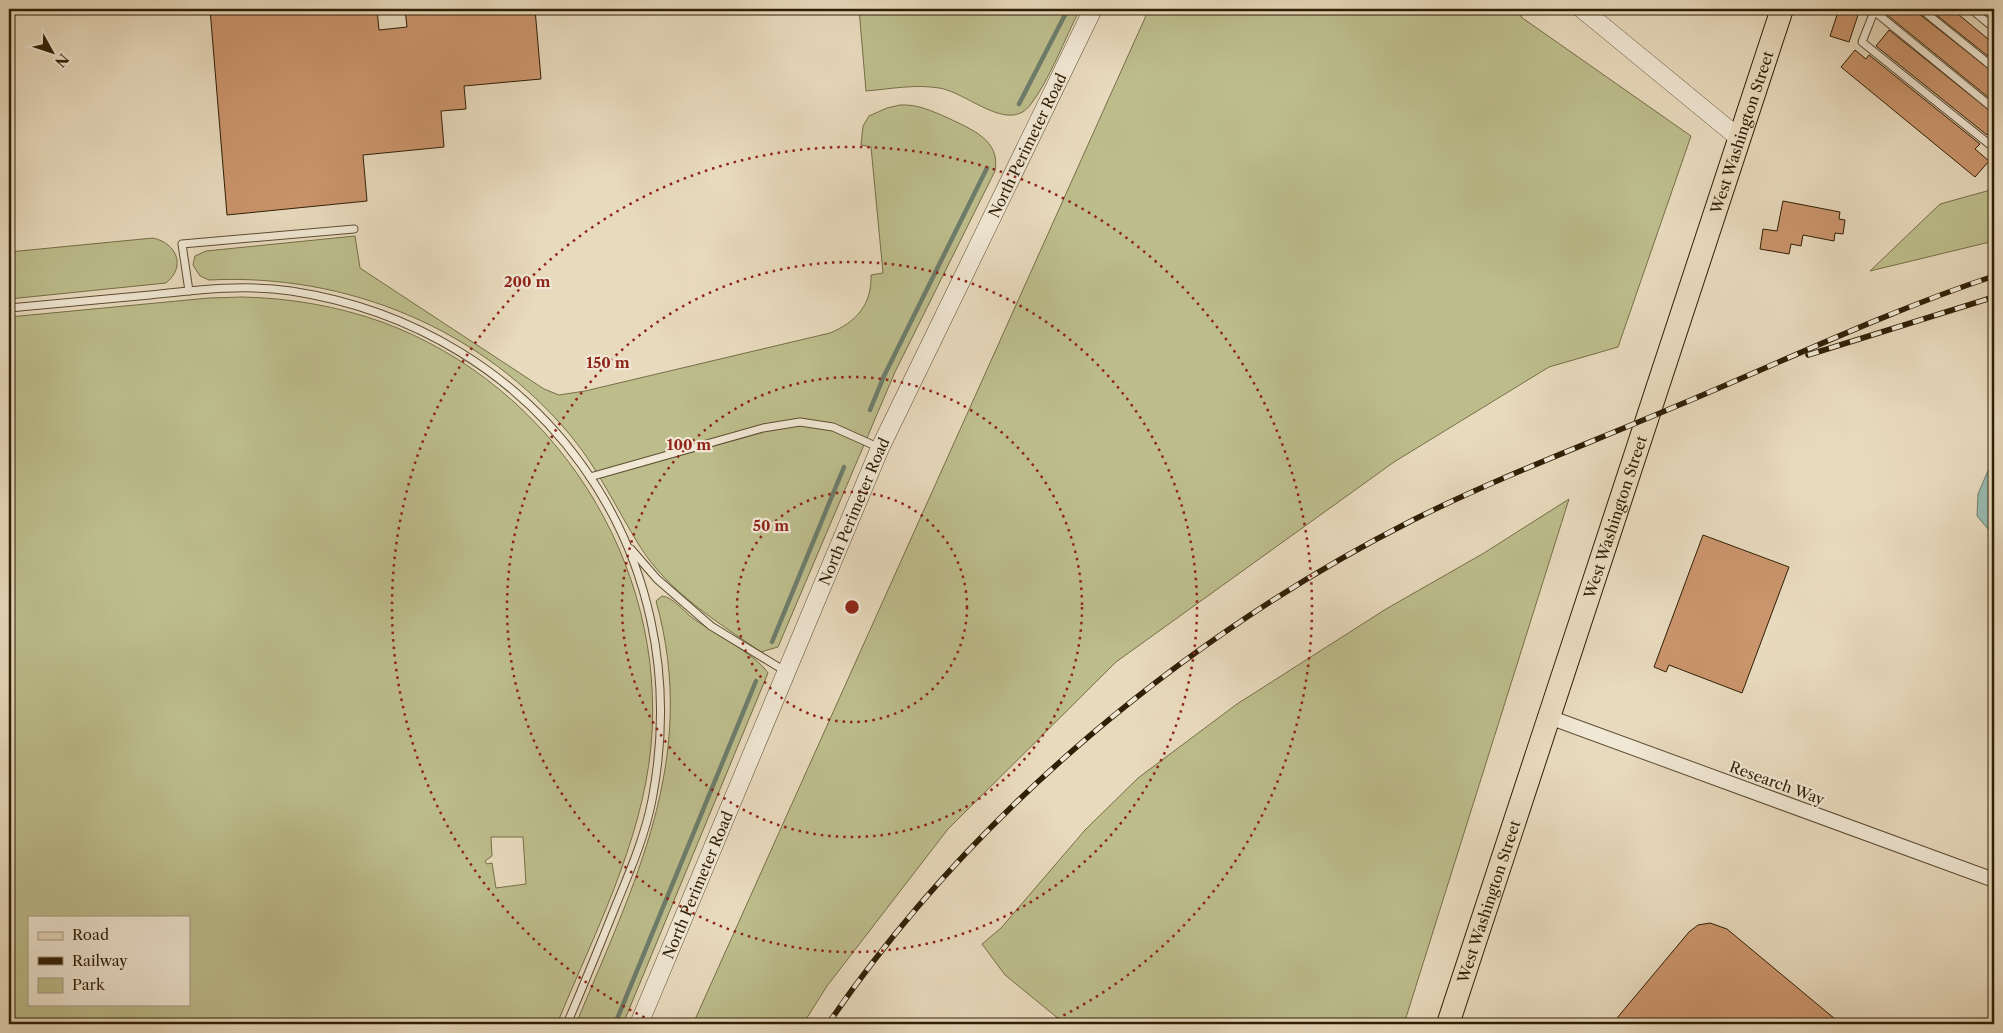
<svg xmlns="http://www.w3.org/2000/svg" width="2003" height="1033" font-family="'Libre Caslon Text',serif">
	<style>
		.green { fill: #bdbd8c; stroke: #766e48; fill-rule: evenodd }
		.water { fill: #97bbb1; stroke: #6d7d6c }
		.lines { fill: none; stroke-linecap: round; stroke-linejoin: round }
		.stream { stroke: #6d7d6c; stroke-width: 4.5 }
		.building { fill: #cb956d; stroke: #2f1f05 }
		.service-casing { stroke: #5d4e33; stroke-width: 9 }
		.minor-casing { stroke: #5d4e33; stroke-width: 16 }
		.tertiary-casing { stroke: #5d4e33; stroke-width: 19 }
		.primary-casing { stroke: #2f1f05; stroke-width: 24 }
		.service { stroke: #f0e7d4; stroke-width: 7 }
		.minor { stroke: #f0e7d4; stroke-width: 14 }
		.tertiary { stroke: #f0e7d4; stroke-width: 18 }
		.primary { stroke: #e8dabd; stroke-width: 22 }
		.rail-casing { stroke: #2f1f05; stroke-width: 5.5 }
		.rail { stroke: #f0e7d4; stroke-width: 4; stroke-dasharray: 11; stroke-linecap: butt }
		.ring { fill: none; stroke: #8f2418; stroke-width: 2.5; stroke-dasharray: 2.5 5 }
		.labels { text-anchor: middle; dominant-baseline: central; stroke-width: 4.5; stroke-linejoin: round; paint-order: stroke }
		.street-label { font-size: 15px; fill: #2f1f05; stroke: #f0e7d4 }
		.centre { fill: #8f2418; stroke: #f0e7d4; stroke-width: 2.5 }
		.ring-label { font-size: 15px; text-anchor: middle; font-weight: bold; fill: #8f2418; stroke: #f0e7d4; stroke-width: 4.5; stroke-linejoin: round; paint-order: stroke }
	</style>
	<rect width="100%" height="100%" fill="#e8dabd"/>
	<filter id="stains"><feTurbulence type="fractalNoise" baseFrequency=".004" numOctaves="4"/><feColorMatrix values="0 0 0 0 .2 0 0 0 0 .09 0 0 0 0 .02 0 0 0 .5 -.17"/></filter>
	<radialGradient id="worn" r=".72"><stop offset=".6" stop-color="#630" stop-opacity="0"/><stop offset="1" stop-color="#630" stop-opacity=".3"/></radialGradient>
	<g class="green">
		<path d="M859,9H1080C1065,38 1050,79 1031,104C1009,135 967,92 939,88C915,84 890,89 866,91Z"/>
		<polygon points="1149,9 1524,9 1521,17 1691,136 1618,347 1549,367 1394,462 1116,662 948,829 827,986 803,1024 693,1024"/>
		<path d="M900,105C918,104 932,111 948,118C971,129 1001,140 995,171L895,372L778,647L761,652C716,621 668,592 639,545C616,508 599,470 571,436C482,329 348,273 209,280L200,276L193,265L195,256L206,251L355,236L360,268L544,389L559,395L585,391L830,333C856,322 872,305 871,275L883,273L871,147L861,145L863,126L869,116L887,108Z"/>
		<polygon points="1994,189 1994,241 1870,271 1940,204"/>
		<path d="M153,238C176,243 187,266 166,283L9,299V252Z"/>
		<path d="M242,297C290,298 337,306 382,322C554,385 668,563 651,746C642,843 593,936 557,1024H9V317L209,298ZM491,837H523L526,884L496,888L492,863L487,864L485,861L492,856ZM29,917H189V1004H29Z"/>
		<polygon points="1569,499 1404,1024 1065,1024 1005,975 982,944 1001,928 1085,830 1138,778 1237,704 1386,609 1484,553"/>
		<path d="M662,596C672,597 682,609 690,616C710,632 755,653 768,673L623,1024H576C634,883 700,759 656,601Z"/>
	</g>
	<polygon class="water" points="1994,463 1994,536 1977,516 1978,494 1990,466"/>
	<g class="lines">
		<g class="stream">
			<polyline points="1019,104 1068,9"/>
			<polyline points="870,410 884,376 987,168"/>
			<polyline points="772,642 844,467"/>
			<polyline points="615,1024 756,681"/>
		</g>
	</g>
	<g class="building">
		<polygon points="210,9 377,9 379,30 407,27 405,9 535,9 541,79 464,86 466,109 441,111 444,147 363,155 367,201 227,215"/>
		<polygon points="1839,9 1860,9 1849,42 1830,36"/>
		<polygon points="1880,9 1916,9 1918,13 1994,73 1994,102"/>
		<polygon points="1929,9 1952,9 1994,44 1994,61"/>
		<polygon points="1889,30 1994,114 1994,126 1987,135 1876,46"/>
		<polygon points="1855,50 1866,59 1869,55 1980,144 1975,149 1989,161 1975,177 1841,67"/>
		<polygon points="1783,201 1840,212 1839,219 1845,220 1843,234 1835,233 1834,241 1803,235 1801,246 1791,244 1789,254 1760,249 1763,229 1777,231"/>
		<polygon points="1703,535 1789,567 1742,693 1669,665 1666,672 1654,667"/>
		<polygon points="1710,923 1727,929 1841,1024 1612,1024 1689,932 1698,925"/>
	</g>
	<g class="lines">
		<g class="service-casing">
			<g id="service">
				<polyline points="1875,9 1862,42 1994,148"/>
				<polyline points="1921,9 1994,68"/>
				<polyline points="1971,9 1994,28"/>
				<polyline points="1874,11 1994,109"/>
				<polyline points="189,291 182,244 354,229"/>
				<path d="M9,308C56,304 103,299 150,295C196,290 244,284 291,291C540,329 700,551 652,800C645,836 630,871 616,905C600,945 584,984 567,1024"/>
				<polyline points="590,477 763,428 800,422 833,427 880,448"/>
				<polyline points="631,549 657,579 711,626 785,671"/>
			</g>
		</g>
		<g class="minor-casing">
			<polyline id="minor" points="1549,717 1994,880"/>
		</g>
		<g class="tertiary-casing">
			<g id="tertiary">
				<polyline points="1582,9 1739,138"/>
				<path id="s1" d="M639,1024L880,448L1093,9"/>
			</g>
		</g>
		<g class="primary-casing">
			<g id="primary">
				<path id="s2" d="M1448,1024L1782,9"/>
			</g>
		</g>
		<use href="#service" class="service"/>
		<use href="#minor" class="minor"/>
		<use href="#tertiary" class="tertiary"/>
		<use href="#primary" class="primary"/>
		<g class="rail-casing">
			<g id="rail">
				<polyline points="1808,355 1994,297"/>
				<path d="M828,1024C972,813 1185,636 1413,520C1499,477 1590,443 1679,405C1784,361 1886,312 1994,276"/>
			</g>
		</g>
		<use href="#rail" class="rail"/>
	</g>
	<g class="ring">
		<circle cx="852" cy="607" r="115"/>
		<circle cx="852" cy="607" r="230"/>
		<circle cx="852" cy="607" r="345"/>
		<path d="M658 1024A460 460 0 1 1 1046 1024"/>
	</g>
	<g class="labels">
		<g class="street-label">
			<text stroke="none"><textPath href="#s2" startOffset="939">West Washington Street</textPath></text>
			<text stroke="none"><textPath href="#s1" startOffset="961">North Perimeter Road</textPath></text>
			<text stroke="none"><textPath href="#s1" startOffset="556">North Perimeter Road</textPath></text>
			<text stroke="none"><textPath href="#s2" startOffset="534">West Washington Street</textPath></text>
			<text transform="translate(1777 783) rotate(20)">Research Way</text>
			<text stroke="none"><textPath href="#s1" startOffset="151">North Perimeter Road</textPath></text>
			<text stroke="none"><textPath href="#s2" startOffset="129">West Washington Street</textPath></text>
		</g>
	</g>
	<circle cx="852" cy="607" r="8" class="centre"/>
	<g class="ring-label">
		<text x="527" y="287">200 m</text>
		<text x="608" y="368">150 m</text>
		<text x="689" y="450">100 m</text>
		<text x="771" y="531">50 m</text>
	</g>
	<rect width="2003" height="1033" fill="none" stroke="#e8dabd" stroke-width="30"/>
	<rect x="10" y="10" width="1983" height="1013" fill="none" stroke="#2f1f05" stroke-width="2.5"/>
	<rect x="15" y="15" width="1973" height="1003" fill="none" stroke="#2f1f05"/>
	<rect x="28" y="916" width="162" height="90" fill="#f0e7d4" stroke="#a39781"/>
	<rect x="38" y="932" width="25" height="8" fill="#e8dabd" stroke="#a39781"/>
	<text x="72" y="940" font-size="15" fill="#2f1f05">Road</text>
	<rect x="38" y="957" width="25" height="8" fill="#2f1f05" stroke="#a39781"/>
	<text x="72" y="966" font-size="15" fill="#2f1f05">Railway</text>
	<rect x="38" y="978" width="25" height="15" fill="#bdbd8c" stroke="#a39781"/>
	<text x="72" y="990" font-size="15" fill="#2f1f05">Park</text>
	<g transform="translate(52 52) rotate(130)" stroke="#f0e7d4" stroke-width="4" paint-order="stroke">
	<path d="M0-4L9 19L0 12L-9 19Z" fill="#2f1f05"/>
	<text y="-8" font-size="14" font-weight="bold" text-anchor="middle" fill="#2f1f05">N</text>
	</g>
	<rect width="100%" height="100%" filter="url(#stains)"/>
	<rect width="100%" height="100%" fill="url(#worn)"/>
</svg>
